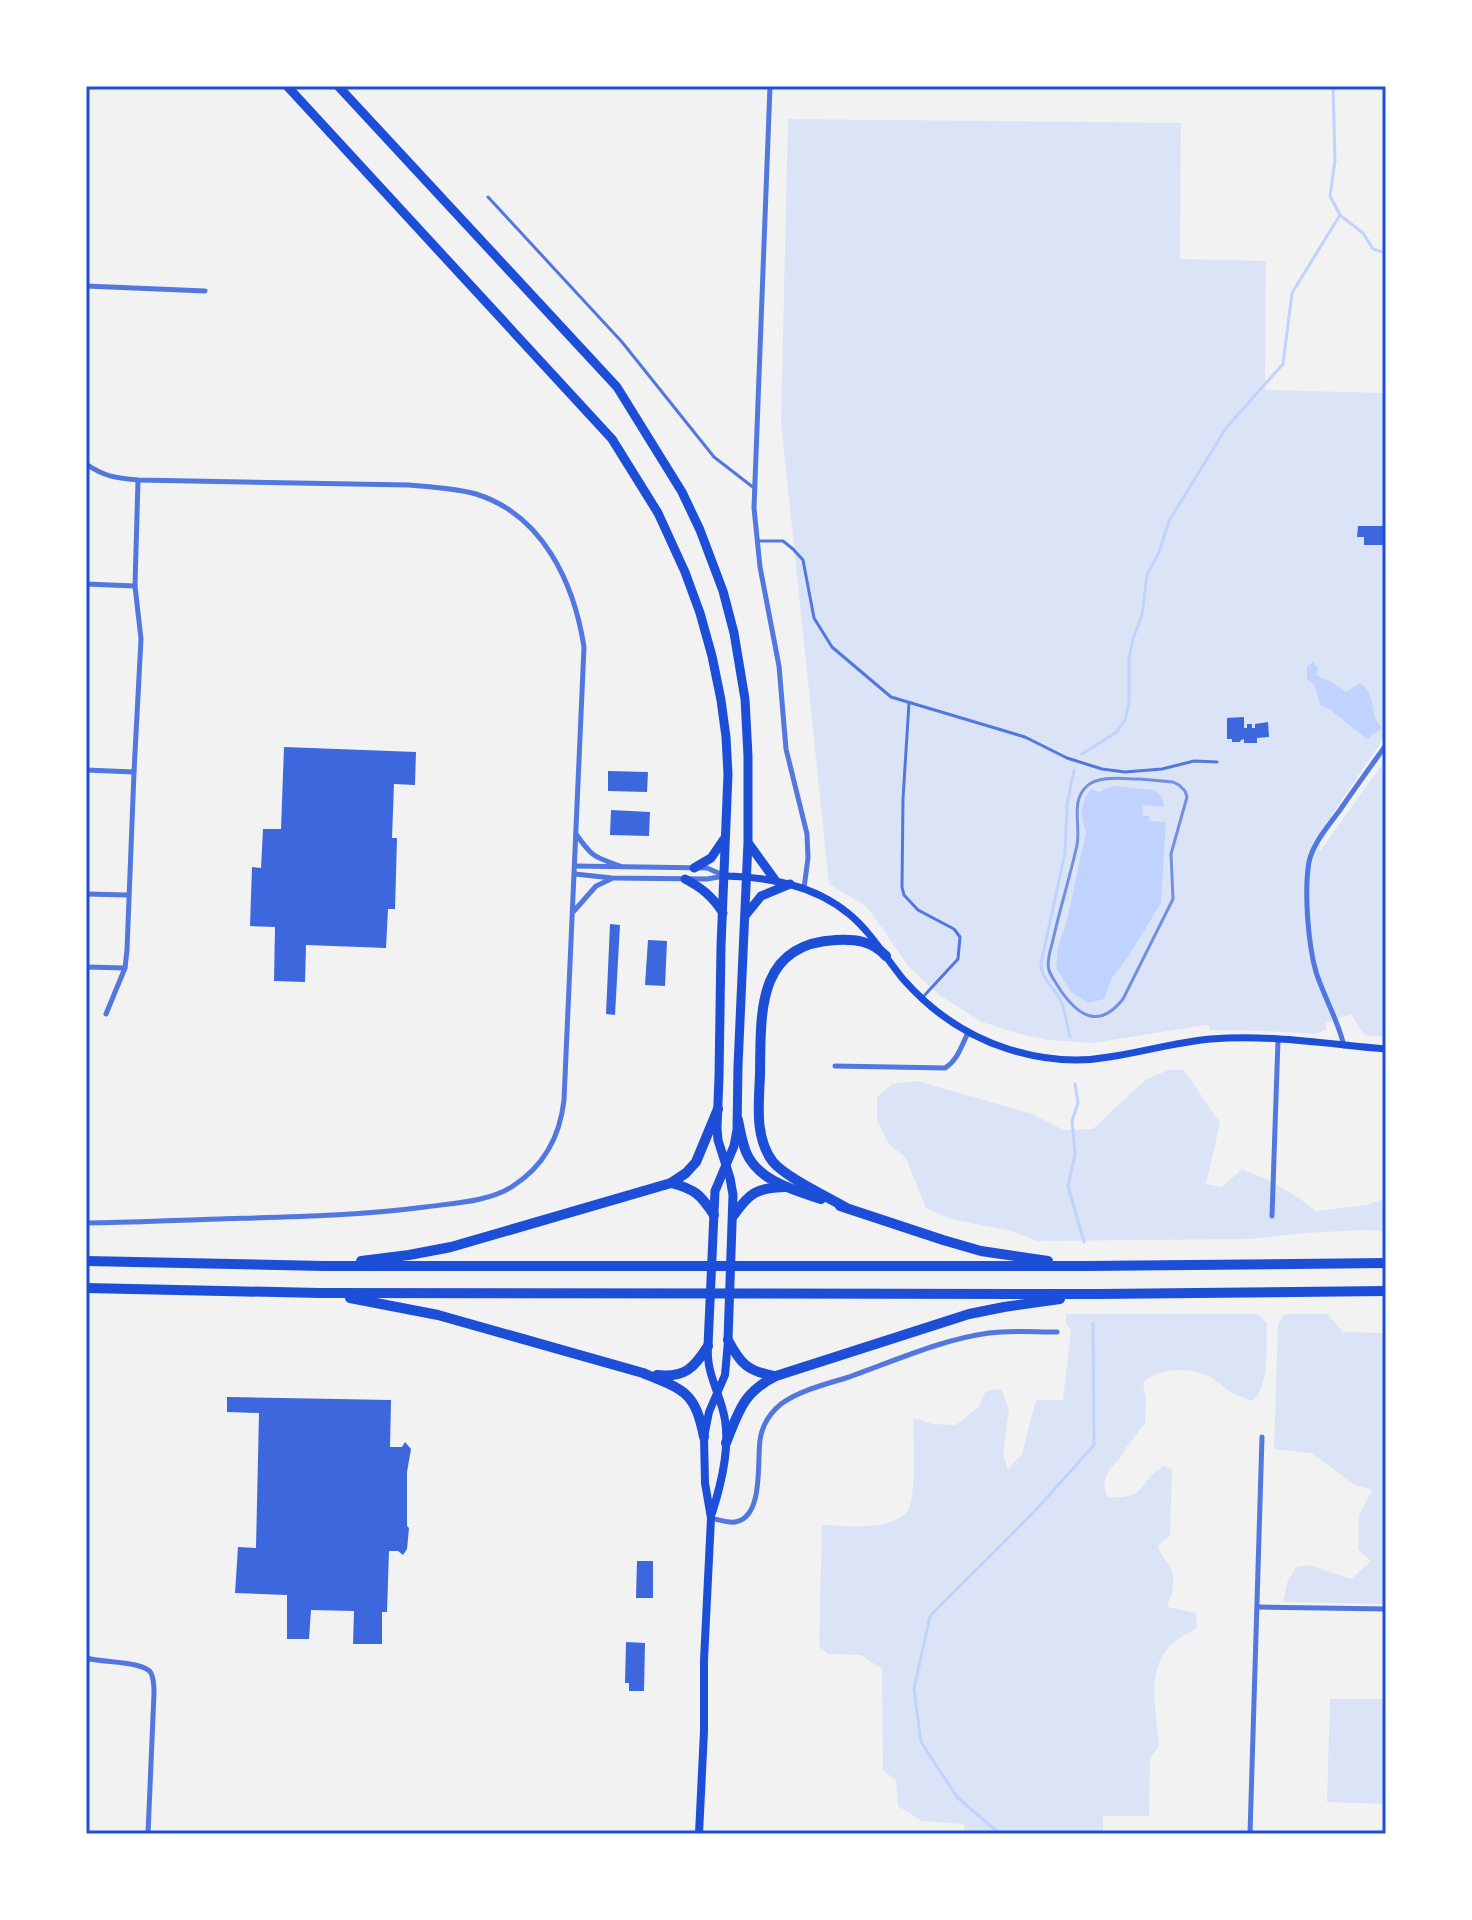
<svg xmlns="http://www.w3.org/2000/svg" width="1472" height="1920" font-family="Helvetica,sans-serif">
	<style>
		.green { fill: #dbe4f7 }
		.water { fill: #bfd3fe }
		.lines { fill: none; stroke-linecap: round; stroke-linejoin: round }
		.stream { stroke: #bfd3fe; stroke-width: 3 }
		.building { fill: #3d67dc }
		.service { stroke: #5277de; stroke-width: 3 }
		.minor { stroke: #5277de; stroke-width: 5 }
		.secondary { stroke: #1d4ed8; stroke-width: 7 }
		.primary { stroke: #1d4ed8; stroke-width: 8 }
		.trunk { stroke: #1d4ed8; stroke-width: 9 }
		.motorway { stroke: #1d4ed8; stroke-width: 10 }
		.rail { stroke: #7290e2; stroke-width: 3 }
		.neatline { fill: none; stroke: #1d4ed8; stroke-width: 3 }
	</style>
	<rect width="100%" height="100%" fill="#f2f2f2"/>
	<g class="green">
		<polygon points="788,119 1181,123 1180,259 1266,261 1265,390 1386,393 1386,735 1320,832 1320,851 1386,759 1386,1037 1364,1035 1351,1014 1326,1023 1326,1030 1315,1034 1266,1031 1209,1030 1209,1025 1205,1025 1093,1043 1049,1040 1020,1034 982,1022 939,995 908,966 873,915 864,905 829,884 781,422"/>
		<path d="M1168,1070H1184L1220,1123L1206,1184L1222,1187L1242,1169C1270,1180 1293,1192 1316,1211L1367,1205L1386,1198V1231L1364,1230L1305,1233L1250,1239L1037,1241L1012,1231L951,1219L926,1208L906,1158L889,1144L877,1121V1097L892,1084L917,1081L1033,1114L1063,1130L1093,1129L1145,1080Z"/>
		<path d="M1066,1314H1258L1267,1323C1266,1345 1270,1388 1252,1401C1244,1398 1236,1395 1229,1391C1223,1388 1219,1382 1214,1379C1194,1367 1159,1366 1143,1383L1146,1401L1145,1423L1126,1448L1120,1458L1109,1470L1104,1483L1107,1497C1149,1500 1136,1482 1164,1466L1172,1469L1170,1535L1158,1546C1161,1556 1167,1560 1171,1569C1176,1583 1172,1594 1167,1607L1196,1613L1197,1628C1188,1633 1177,1639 1170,1646C1145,1671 1157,1715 1159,1746L1150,1758L1149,1816H1103V1834H965L964,1824L922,1821L898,1806L896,1781L883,1770L882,1669L861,1655L828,1654L819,1646L822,1525C844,1526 891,1531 907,1512C917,1499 913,1437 913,1418L933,1424L956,1425L978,1407L986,1391L1001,1389L1009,1409L1003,1454L1008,1469L1022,1454L1036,1400H1063L1071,1330L1066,1324Z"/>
		<polygon points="1285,1314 1327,1314 1343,1332 1386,1333 1386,1604 1283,1602 1287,1583 1296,1567 1309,1565 1351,1579 1371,1561 1358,1550 1359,1515 1372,1490 1355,1485 1311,1453 1274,1449 1278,1324"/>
		<polygon points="1330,1699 1386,1699 1386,1804 1327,1802"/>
	</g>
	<g class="water">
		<path d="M1313,662L1318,668L1316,675L1335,684L1346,692L1360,683C1378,696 1368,714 1382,728L1367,739L1328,708L1321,706L1314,684L1307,679V666Z"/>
		<path d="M1114,786L1154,790L1162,797L1164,807L1143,805L1142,815L1149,816V821L1166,822L1161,903L1128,957L1112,978L1104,999L1088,1003L1071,992L1056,968L1058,948L1068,916L1086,832C1080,816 1080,802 1091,789L1099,792Z"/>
	</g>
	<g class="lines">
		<g class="stream">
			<polyline points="1341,216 1363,233 1373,249 1386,253"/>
			<polyline points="1082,754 1117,732 1125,720 1129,703 1129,658 1133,639 1142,615 1147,575 1159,552 1169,521 1226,428 1283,364 1292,293 1340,215 1330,196 1335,161 1333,86"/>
			<path d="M1070,1037C1067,1027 1066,1014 1062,1004C1056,988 1041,981 1041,963L1065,853L1067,805L1074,770"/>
			<polyline points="1075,1084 1078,1103 1072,1121 1075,1154 1068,1186 1084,1242"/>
			<polyline points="1000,1834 957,1797 921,1742 914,1689 930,1616 1034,1512 1094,1445 1093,1323"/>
		</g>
	</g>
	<g class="building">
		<polygon points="1358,526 1386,526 1386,545 1364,545 1364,537 1357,537"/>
		<polygon points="1244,717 1244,728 1247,728 1247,724 1252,724 1252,728 1255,728 1255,724 1268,722 1269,737 1257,738 1257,743 1244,743 1244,739 1241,740 1240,742 1232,742 1232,739 1227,739 1227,718"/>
		<polygon points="284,747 416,752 415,785 394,784 392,838 397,838 395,909 388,909 386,948 306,945 305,982 274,981 275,927 250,926 252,867 261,868 263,829 281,829"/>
		<polygon points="608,771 648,772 647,792 608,791"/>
		<polygon points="611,810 650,812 649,836 610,835"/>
		<polygon points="610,924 620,925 615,1015 606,1014"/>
		<polygon points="648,940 667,941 665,986 645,985"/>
		<polygon points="227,1397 391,1400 390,1447 402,1447 405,1442 411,1449 407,1472 407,1526 409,1528 407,1549 403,1555 398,1551 389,1551 387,1612 382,1612 382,1644 353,1644 354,1611 311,1610 309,1639 287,1639 287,1595 235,1593 238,1547 256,1548 259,1413 227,1412"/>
		<polygon points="637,1561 653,1561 653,1598 636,1598"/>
		<polygon points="626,1642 645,1643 644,1691 629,1691 629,1683 625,1683"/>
	</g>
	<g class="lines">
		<g class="service">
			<polyline points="488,197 622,342 714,457 754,488"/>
			<polyline points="757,541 783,541 793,549 803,560 814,618 832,647 891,697 1025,737 1067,758 1102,769 1125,772 1162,769 1194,761 1217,762"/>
			<polyline points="909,703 903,799 902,887 904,895 918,910 954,929 960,937 958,959 922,998"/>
		</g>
		<g class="minor">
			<polyline points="770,86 754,508 760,567 779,666 786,749 807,834 808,858 804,888"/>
			<polyline points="86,286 205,291"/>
			<path d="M86,464C105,477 116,478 138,480L409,485C431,487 454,488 476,494C543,515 574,583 584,647L564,1100C560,1136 544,1166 513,1186C489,1202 453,1203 425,1207C357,1216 289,1217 220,1219C175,1220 131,1223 86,1223"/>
			<polyline points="86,584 135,586"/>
			<polyline points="86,770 134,772"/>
			<path d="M576,834C592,857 594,857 620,866"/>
			<polyline points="575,866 707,868 723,875"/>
			<polyline points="575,874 612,878 707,879 724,876"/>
			<polyline points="86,894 128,895"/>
			<polyline points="574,911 596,886 611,879"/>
			<polyline points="86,967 125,968"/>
			<polyline points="106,1014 125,968 127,950 134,772 141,639 135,586 138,480"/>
			<path d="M1344,1046C1338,1020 1324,997 1316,972C1308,944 1304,891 1309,862C1313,843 1329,825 1340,810C1355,788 1371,766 1386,745"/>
			<path d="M835,1066L945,1068C958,1060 961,1046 968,1033"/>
			<polyline points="1272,1216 1278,1040"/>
			<path d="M711,1518C719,1520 728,1523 735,1522C764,1518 757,1461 760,1440C762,1426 770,1413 781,1404C800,1390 827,1384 849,1377C894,1361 943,1339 989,1333C1012,1330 1034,1332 1057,1332"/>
			<polyline points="1258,1607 1386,1609"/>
			<path d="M86,1658C102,1663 144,1661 151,1673C154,1679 154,1686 154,1693L148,1834"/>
			<polyline points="1250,1834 1262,1437"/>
		</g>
		<path class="secondary" d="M724,876C769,877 814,885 849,914C871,932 885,957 903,979C931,1011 967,1036 1008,1049C1040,1059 1076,1063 1109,1057C1143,1052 1176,1042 1211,1039C1269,1034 1328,1044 1386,1049"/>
		<g class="primary">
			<path d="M708,1347C706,1375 721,1394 725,1420C730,1450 721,1485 712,1513"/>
			<polyline points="699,1834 704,1731 704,1660 711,1518 705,1483 704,1437 709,1412 725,1375 728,1341"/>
		</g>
		<g class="trunk">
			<polyline points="287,86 612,439 658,513 685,572 700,613 712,656 721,700 726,737 728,774 721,946 719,1077 717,1128 718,1140 730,1178 733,1195 728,1340"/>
			<polyline points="338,86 617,387 682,492 700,530 723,591 734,633 745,699 748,756 748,842 738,1066 737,1130 734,1146 715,1191 708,1346"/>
			<polyline points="749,844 775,880"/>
			<polyline points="694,868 711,858 724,839"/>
			<path d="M685,879C702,888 712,896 723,913"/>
			<polyline points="745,916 761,896 790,884"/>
		</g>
		<g class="motorway">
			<path d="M738,1120C740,1130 742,1142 746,1152C758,1181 794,1190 821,1199"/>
			<path d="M671,1183C695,1189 701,1195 714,1215"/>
			<polyline points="840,1206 943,1240 981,1251 1048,1261"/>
			<path d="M845,1207C826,1196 787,1178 773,1162C754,1137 759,1103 760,1074C761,1013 756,944 836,940C856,939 872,941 886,956"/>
			<path d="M734,1215C749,1193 757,1188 784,1187"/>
			<polyline points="86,1261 324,1266 1086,1266 1386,1263"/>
			<polyline points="361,1261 409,1255 451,1247 671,1183 686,1173 696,1162 718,1109"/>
			<polyline points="86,1288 320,1293 1098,1294 1386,1291"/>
			<path d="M350,1298L438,1315L643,1373C685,1390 695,1392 704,1437"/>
			<path d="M728,1340C740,1363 747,1371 774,1376"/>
			<path d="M657,1375C685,1378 694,1368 708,1346"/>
			<path d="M726,1443C739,1411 743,1392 776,1376L969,1314L1004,1307L1060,1299"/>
		</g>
		<path class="rail" d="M1140,779L1173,782L1179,785L1185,791L1187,797L1171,854L1173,899L1123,999C1100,1028 1080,1018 1061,991C1057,984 1051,977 1049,970C1046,961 1051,949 1053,940C1060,908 1070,877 1077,845C1081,826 1070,801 1087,786C1099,775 1124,779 1140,779Z"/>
	</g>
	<rect width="1472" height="1920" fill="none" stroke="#ffffff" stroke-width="176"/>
	<rect x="88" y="88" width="1296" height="1744" class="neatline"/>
</svg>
